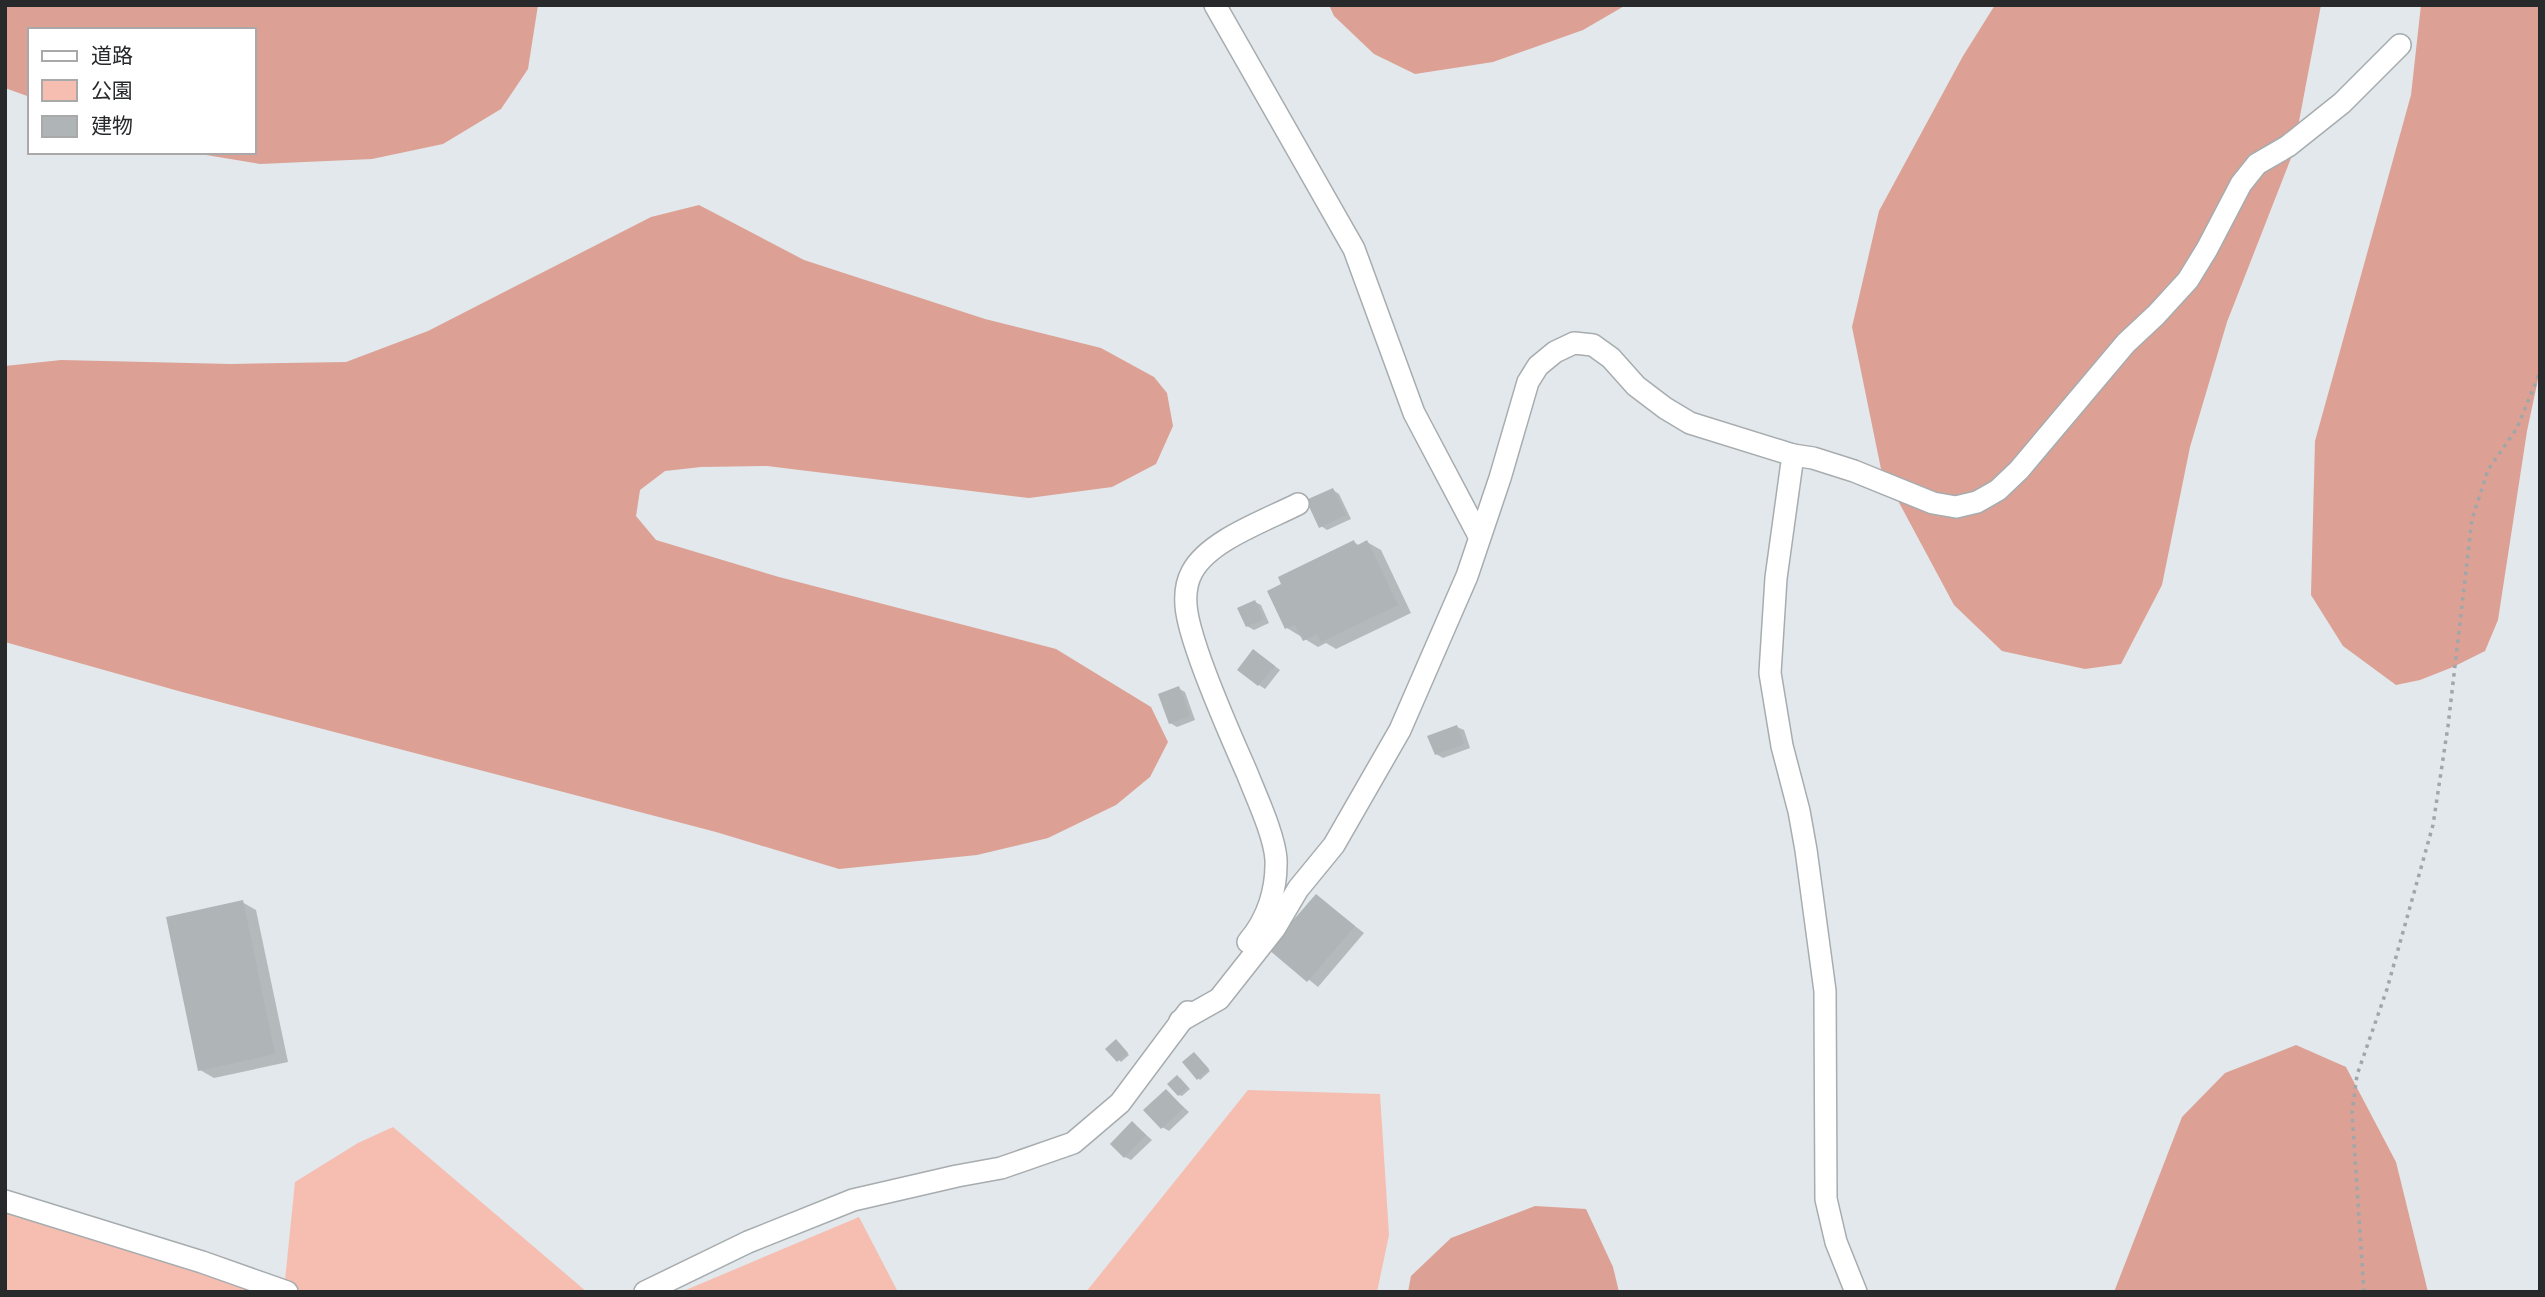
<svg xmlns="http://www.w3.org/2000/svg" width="2545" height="1297" font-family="'Asap Condensed','Noto Sans JP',sans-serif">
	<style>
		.green { fill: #f6beb1 }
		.forest { fill: #dca194 }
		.shadow { fill: #0003 }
		.building { fill: #afb4b7 }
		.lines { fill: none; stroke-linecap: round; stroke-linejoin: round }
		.minor-casing { stroke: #a7acaf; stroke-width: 24 }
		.path { stroke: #a1a6a9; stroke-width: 3.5; stroke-dasharray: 3.5 5; stroke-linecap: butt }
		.minor { stroke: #fff; stroke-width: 21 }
	</style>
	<rect width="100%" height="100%" fill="#e2e8eb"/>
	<g class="green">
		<polygon points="1248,1090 1380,1094 1389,1235 1377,1292 1086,1292"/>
		<polygon points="393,1127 587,1292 5,1292 5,1201 284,1290 295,1182 358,1143"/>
		<polygon points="859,1217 898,1292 681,1292"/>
	</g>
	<g class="forest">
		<polygon points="5,5 538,5 528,69 501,109 443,144 372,159 260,164 188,152 254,152 254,30 30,30 30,97 5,88"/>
		<polygon points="1329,5 1626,5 1583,30 1493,62 1415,74 1374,54 1334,16"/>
		<polygon points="1995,5 2321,5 2293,153 2227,322 2190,447 2162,585 2121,664 2085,669 2002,651 1954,605 1881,469 1852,327 1879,211 1963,56"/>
		<polygon points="2421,5 2540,5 2540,370 2527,431 2498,620 2485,651 2453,667 2420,680 2396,685 2343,646 2311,595 2315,441 2411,95"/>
		<polygon points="699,205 804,260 985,319 1101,348 1154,377 1167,393 1173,426 1156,464 1112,487 1029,498 767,466 701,467 665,471 640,490 636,516 656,540 779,577 1056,649 1151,707 1168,742 1150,777 1116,805 1048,838 977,855 839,869 716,832 182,692 5,642 5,366 61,360 231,364 346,362 428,331 651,217"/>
		<polygon points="2296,1045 2346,1067 2396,1162 2428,1292 2114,1292 2182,1117 2225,1073"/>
		<polygon points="1535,1206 1586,1209 1613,1267 1619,1292 1408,1292 1411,1276 1451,1238"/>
	</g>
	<g class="shadow">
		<polygon points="1333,490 1339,494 1351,519 1327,530 1321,526"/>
		<polygon points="1354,542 1360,546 1367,542 1381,550 1411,613 1336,649 1326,643 1318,647 1287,628"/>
		<polygon points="1255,602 1261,605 1269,623 1254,630 1247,626"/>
		<polygon points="1260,655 1280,670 1265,689 1259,685"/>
		<polygon points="1178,688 1185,692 1195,720 1177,727 1170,723"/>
		<polygon points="1457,727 1464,730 1470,748 1443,758 1436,754"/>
		<polygon points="1316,896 1364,933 1318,987 1271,949"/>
		<polygon points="242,902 256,910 288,1062 214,1078 200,1070"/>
		<polygon points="1119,1043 1129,1055 1121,1062 1108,1049"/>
		<polygon points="1196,1055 1210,1071 1200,1080 1198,1078"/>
		<polygon points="1180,1078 1190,1089 1182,1096 1179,1095"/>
		<polygon points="1166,1091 1189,1112 1169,1131 1162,1127"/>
		<polygon points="1133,1123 1152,1140 1131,1160 1125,1157"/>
	</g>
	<g class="building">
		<polygon points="1333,488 1346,515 1319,528 1306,500"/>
		<polygon points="1354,540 1356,546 1367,540 1398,605 1321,642 1317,634 1303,641 1295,625 1285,629 1267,591 1281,584 1278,577"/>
		<polygon points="1255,600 1264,619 1246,627 1237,608"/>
		<polygon points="1253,649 1275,666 1258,686 1237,670"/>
		<polygon points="1179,686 1190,716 1169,724 1158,694"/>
		<polygon points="1457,725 1464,744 1435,755 1427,736"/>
		<polygon points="1316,894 1355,926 1307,982 1268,949"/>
		<polygon points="243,900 275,1054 198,1071 166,917"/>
		<polygon points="1116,1039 1128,1053 1117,1062 1105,1049"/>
		<polygon points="1194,1052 1209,1069 1197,1080 1182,1062"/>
		<polygon points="1177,1075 1188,1087 1178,1096 1167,1084"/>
		<polygon points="1166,1089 1184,1108 1161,1129 1143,1110"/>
		<polygon points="1132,1121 1146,1135 1124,1158 1110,1144"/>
	</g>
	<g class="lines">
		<g class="minor-casing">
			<g id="minor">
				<polyline points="1215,5 1354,249 1414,413 1479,536"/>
				<polyline points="1793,455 1776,578 1770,673 1782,746 1799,811 1806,850 1825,991 1826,1199 1836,1242 1856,1292"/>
				<path d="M1248,942C1268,919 1277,889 1276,859C1274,834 1256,796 1247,773C1229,732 1211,692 1197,650C1189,626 1179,596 1192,572C1209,540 1267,520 1298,504"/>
				<polyline points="1180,1021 1219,999 1275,928 1298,889 1334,845 1400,730 1467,576 1500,478 1528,382 1538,366 1555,352 1574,343 1593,345 1611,358 1636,386 1665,408 1690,423 1793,455 1813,458 1854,471 1933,503 1956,507 1977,502 1998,490 2019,470 2126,343 2156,315 2188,280 2207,249 2241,184 2257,164 2288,146 2342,103 2400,45"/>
				<polyline points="5,1201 202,1262 287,1292"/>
				<polyline points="645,1292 748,1242 853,1200 957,1176 1001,1168 1073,1143 1120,1103 1188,1012"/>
			</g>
		</g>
		<polyline class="path" points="2364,1292 2352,1113 2357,1075 2387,989 2433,825 2448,726 2472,519 2488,470 2517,428 2540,372"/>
		<use href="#minor" class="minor"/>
	</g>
	<rect width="2545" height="1297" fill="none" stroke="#27292b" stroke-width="14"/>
	<rect x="28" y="28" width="228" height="126" fill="#ffffff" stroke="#a9a9aa" stroke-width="2"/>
	<rect x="42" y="51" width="35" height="10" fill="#ffffff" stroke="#a9a9aa" stroke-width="2"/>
	<text x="91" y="63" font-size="21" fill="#27292b">道路</text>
	<rect x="42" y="80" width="35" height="21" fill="#f6beb1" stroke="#a9a9aa" stroke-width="2"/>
	<text x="91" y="98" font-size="21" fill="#27292b">公園</text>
	<rect x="42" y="116" width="35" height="21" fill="#afb4b7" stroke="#a9a9aa" stroke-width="2"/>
	<text x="91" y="133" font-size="21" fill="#27292b">建物</text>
</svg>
